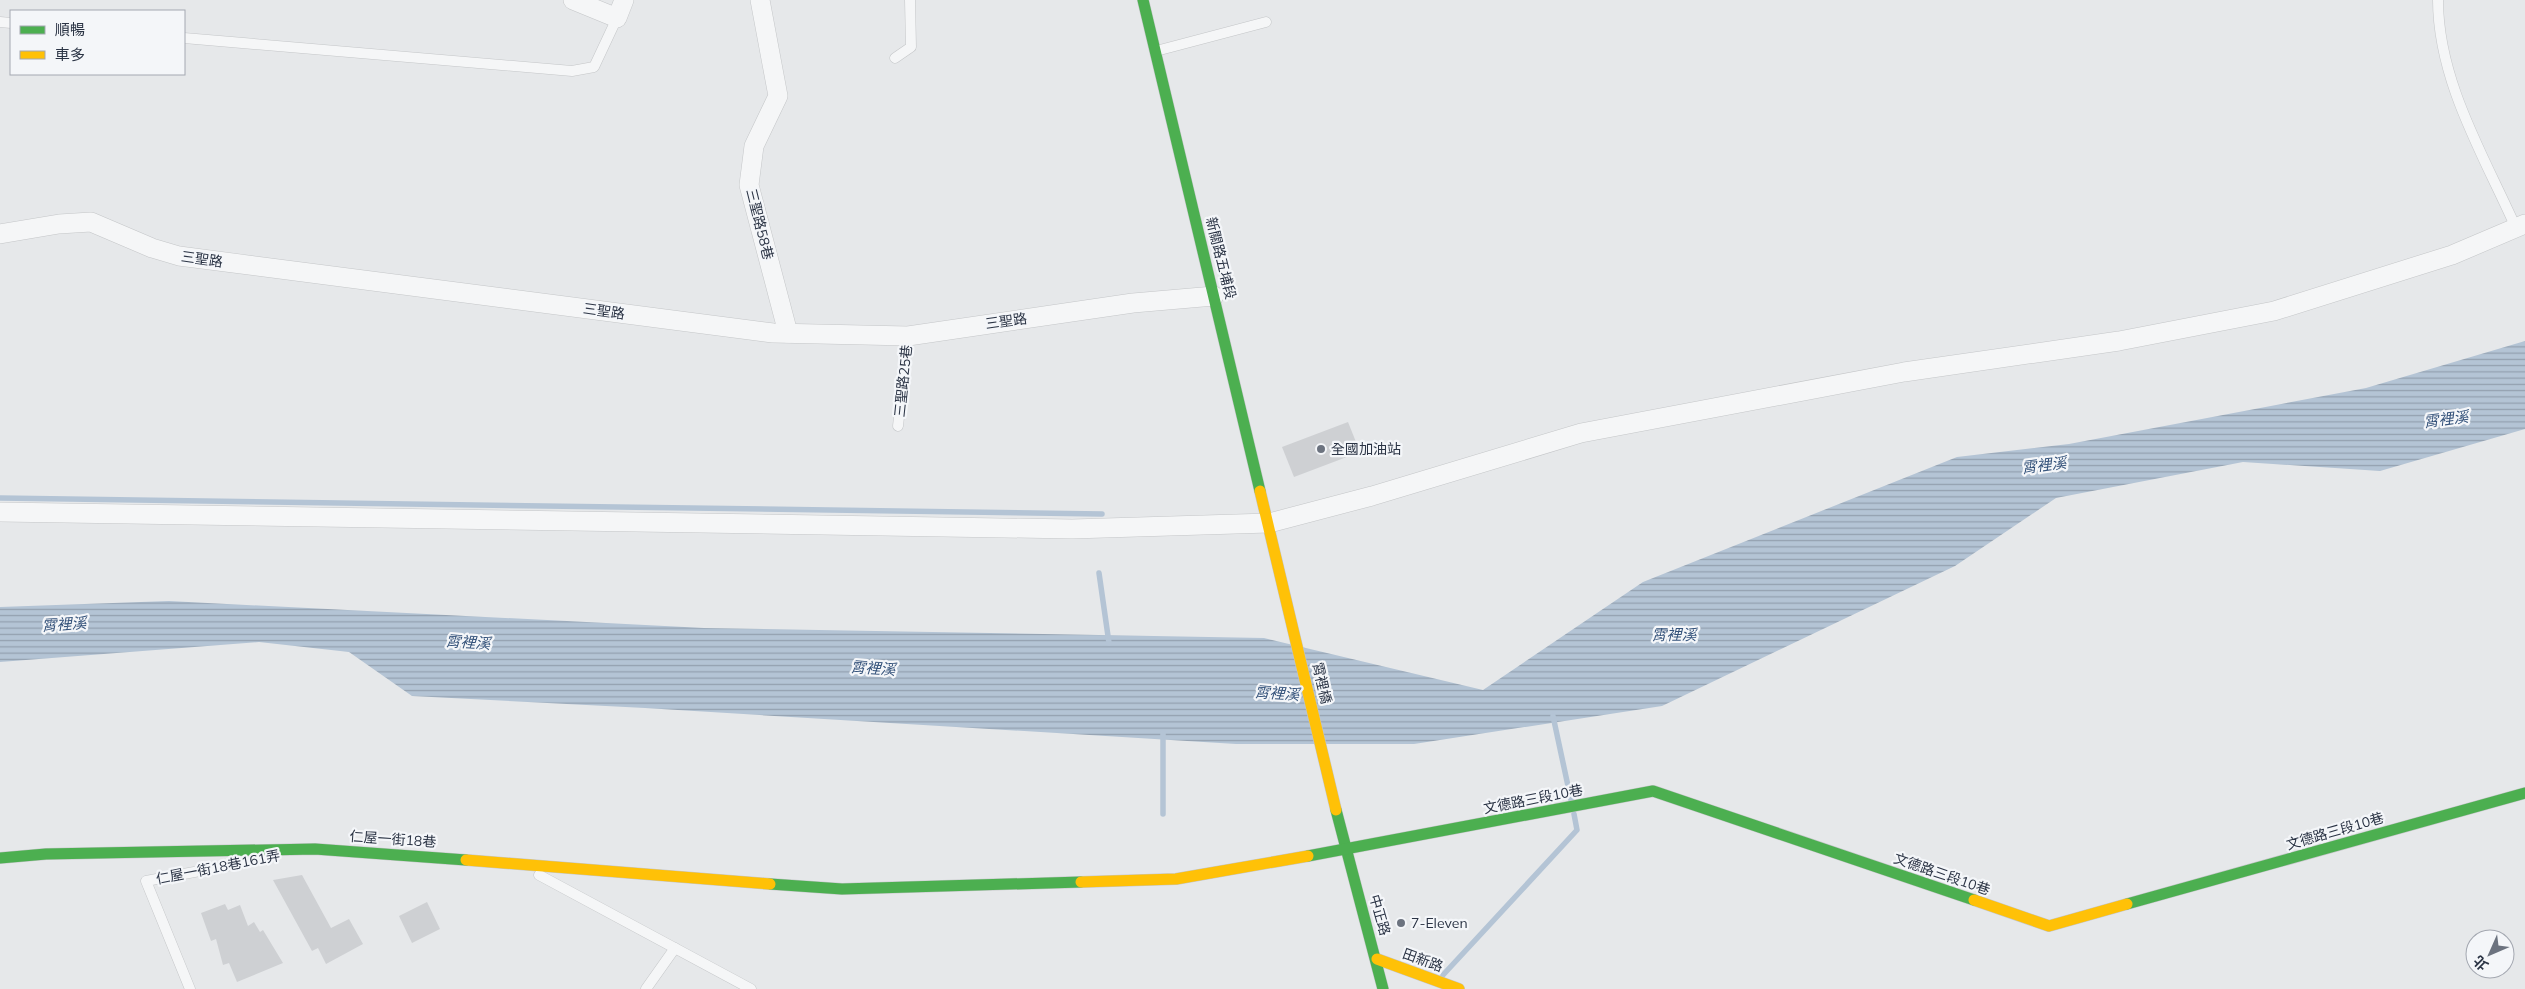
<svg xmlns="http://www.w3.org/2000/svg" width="2525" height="989" font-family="Mulish,'Noto Sans TC',sans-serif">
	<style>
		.water { fill: url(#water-rules) }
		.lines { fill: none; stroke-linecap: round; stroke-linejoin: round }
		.stream { stroke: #b4c4d5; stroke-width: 5.5 }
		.building { fill: #ced0d3 }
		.lane-casing { stroke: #c4c6c8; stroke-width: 11 }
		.street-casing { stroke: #c4c6c8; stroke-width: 20 }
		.fast-casing { stroke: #c4c6c8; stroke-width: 12 }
		.slow-casing { stroke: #c4c6c8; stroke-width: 12 }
		.lane { stroke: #f5f6f7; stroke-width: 10 }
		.street { stroke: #f5f6f7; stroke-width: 19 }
		.fast { stroke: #4caf50; stroke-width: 11 }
		.slow { stroke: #ffc107; stroke-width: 11 }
		.poi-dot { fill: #6c737f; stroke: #f4f6f9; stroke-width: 2 }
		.labels { text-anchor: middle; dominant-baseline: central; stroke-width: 4.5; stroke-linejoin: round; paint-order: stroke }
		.street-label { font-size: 14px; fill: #2b3445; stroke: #f4f6f9 }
		.poi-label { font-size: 14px; fill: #2b3445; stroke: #f4f6f9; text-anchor: start }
		.water-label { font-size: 15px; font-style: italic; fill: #34527a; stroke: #f4f6f9 }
	</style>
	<defs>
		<pattern id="water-rules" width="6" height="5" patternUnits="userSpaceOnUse" patternTransform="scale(1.25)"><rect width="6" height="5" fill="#b4c4d5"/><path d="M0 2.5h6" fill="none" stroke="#93a0af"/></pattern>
	</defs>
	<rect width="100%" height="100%" fill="#e6e8ea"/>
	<polygon class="water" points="2525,341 2525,429 2380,471 2243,462 2056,498 1955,566 1662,706 1414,744 1236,744 645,708 412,696 349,652 259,642 0,662 0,607 169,601 704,628 1264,638 1483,690 1643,582 1957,457 2069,444 2366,388"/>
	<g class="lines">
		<g class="stream">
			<polyline points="0,498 1102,514"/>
			<polyline points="1099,573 1109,643"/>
			<polyline points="1553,716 1571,800"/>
			<polyline points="1163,814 1163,733"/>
			<polyline points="1443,975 1577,830 1574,814"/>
		</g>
	</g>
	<g class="building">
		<polygon points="1348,422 1360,452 1294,477 1282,447"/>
		<polygon points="302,875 331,928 349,919 363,944 326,964 318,948 312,951 273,880"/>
		<polygon points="427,902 440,929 412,943 399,916"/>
		<polygon points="225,904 228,910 240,905 248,926 254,922 260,932 263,930 283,963 237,982 229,963 223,965 216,939 211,941 201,913"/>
	</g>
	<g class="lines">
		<g class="lane-casing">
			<g id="lane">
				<path d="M2438,0C2438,81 2484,156 2516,228"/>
				<polyline points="0,22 11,23"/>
				<polyline points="184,38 572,71 594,67 617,18"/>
				<polyline points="1156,51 1266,22"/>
				<polyline points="895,58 911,47 910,0"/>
				<polyline points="898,426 908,336"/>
				<polyline points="539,875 751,989"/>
				<polyline points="190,989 146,881 248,862"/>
				<polyline points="646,989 675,948"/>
			</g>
		</g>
		<g class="street-casing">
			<g id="street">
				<polyline points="573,0 617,18 624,0"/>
				<polyline points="760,0 778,96 754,146 749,185 788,333"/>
				<polyline points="0,234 59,224 91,222 152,248 179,256 773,333 908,336 1133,303 1214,296"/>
				<polyline points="0,512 1072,529 1269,523 1372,496 1581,433 1904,372 2119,341 2274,311 2452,255 2525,224"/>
			</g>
		</g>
		<g class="fast-casing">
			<g id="fast">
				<polyline points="1143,0 1260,491"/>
				<polyline points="1336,810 1383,989"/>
				<polyline points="1308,856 1653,791 1974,900"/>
				<polyline points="0,858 46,854 315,849 466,860"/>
				<polyline points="770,884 842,889 1081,882"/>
				<polyline points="2127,904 2525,793"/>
			</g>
		</g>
		<g class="slow-casing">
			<g id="slow">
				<polyline points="1260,491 1336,810"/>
				<polyline points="466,860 770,884"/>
				<polyline points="1081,882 1176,879 1308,856"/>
				<polyline points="1974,900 2049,926 2127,904"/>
				<polyline points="1377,959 1459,989"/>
			</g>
		</g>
		<use href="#lane" class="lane"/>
		<use href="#street" class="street"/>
		<use href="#fast" class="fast"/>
		<use href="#slow" class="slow"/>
	</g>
	<g class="poi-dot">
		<circle cx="1321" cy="449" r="5"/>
		<circle cx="1401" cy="923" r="5"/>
	</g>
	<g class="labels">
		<g class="street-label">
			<text transform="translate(760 224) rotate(76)">三聖路58巷</text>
			<text transform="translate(1221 258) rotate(76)">新關路五埔段</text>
			<text transform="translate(202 259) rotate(8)">三聖路</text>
			<text transform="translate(604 311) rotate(8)">三聖路</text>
			<text transform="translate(1006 321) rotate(-8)">三聖路</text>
			<text transform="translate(903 381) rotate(-84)">三聖路25巷</text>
			<text transform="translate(1322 683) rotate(77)">霄裡橋</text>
			<text transform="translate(1533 799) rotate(-11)">文德路三段10巷</text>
			<text transform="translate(2335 831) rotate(-16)">文德路三段10巷</text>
			<text transform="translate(393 839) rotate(4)">仁屋一街18巷</text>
			<text transform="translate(218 867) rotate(-11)">仁屋一街18巷161弄</text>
			<text transform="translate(1942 874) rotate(19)">文德路三段10巷</text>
			<text transform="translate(1380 915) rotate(74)">中正路</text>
			<text transform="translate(1423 960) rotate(20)">田新路</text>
		</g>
		<g class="poi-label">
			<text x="1331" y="449">全國加油站</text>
			<text x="1411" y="923">7-Eleven</text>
		</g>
		<g class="water-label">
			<text transform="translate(2446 419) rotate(-7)">霄裡溪</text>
			<text transform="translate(2044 465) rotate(-7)">霄裡溪</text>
			<text transform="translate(64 624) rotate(-4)">霄裡溪</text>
			<text x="1674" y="634">霄裡溪</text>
			<text transform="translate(468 642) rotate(4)">霄裡溪</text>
			<text transform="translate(873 668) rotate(4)">霄裡溪</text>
			<text transform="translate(1277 693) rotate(4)">霄裡溪</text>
		</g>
	</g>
	<rect x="10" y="10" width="175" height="65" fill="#f4f6f9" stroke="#a4a8b1"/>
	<rect x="20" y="26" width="25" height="8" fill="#4caf50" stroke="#a4a8b1"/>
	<text x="55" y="35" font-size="15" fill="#2b3445">順暢</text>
	<rect x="20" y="51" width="25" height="8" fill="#ffc107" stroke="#a4a8b1"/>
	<text x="55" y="60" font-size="15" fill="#2b3445">車多</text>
	<g transform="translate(2490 954) rotate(225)"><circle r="24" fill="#f4f6f9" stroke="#a4a8b1"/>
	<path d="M0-4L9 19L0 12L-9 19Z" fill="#6c737f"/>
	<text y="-8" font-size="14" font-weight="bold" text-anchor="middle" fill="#2b3445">北</text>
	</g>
</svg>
